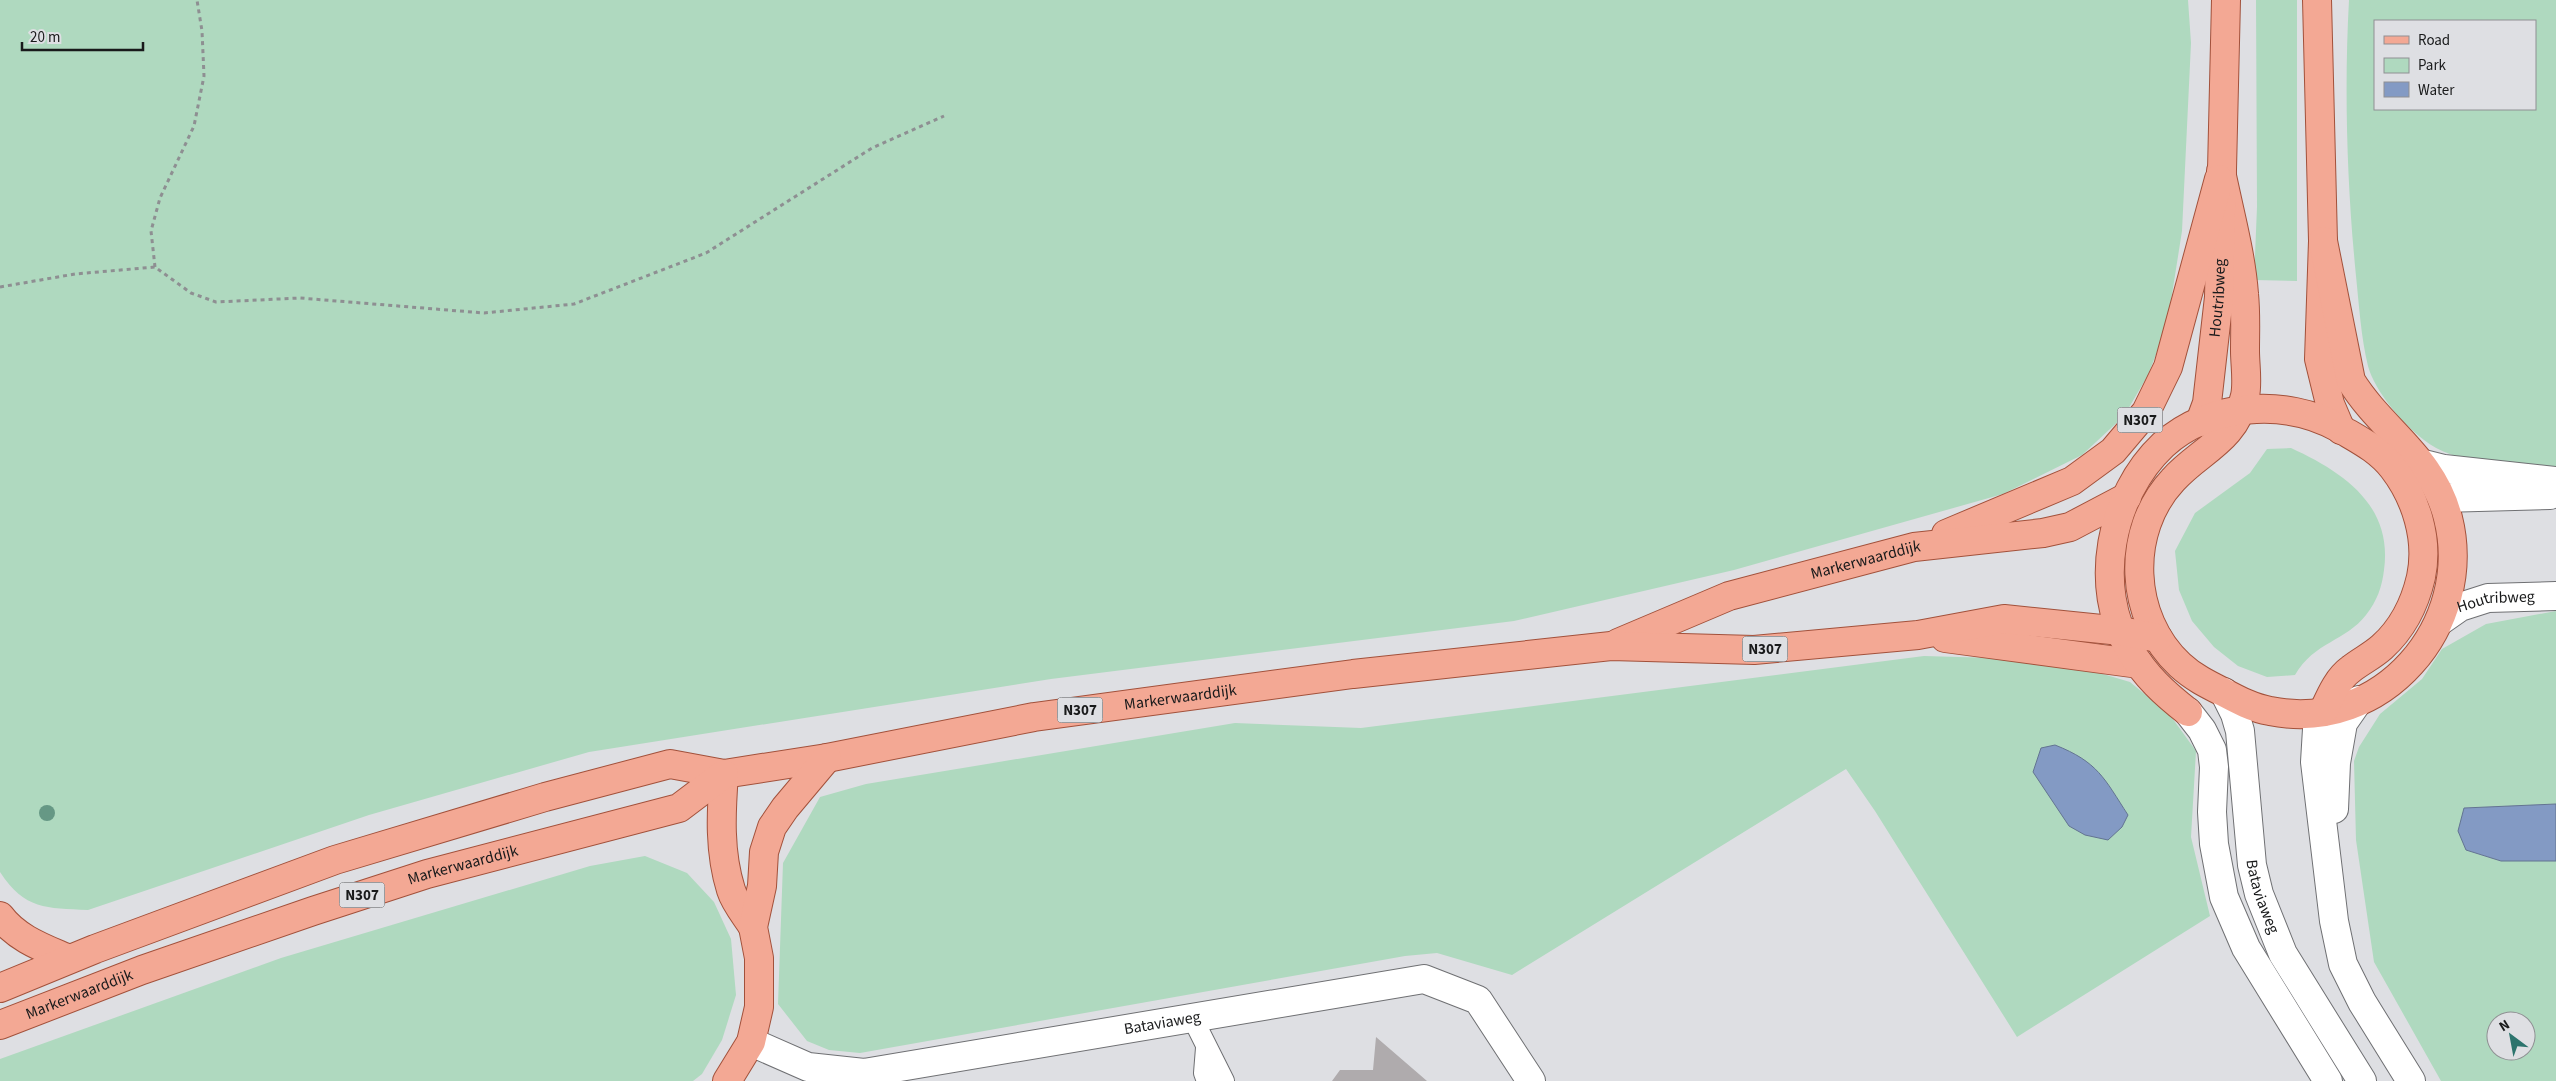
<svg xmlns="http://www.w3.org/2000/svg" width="2556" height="1081" font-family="'Source Sans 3',sans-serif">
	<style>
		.green { fill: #afd9bf; fill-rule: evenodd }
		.water { fill: #839ac4; stroke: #637491 }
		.building { fill: #afabad }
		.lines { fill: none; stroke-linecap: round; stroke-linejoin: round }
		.lane-casing { stroke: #6f7073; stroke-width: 22 }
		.street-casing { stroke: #6f7073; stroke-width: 30 }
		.secondary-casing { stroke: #6f7073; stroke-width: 30 }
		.primary-casing { stroke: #a2513b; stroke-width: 30 }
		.path { stroke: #8e8f92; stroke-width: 3; stroke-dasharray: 4 4; stroke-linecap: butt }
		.lane { stroke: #fff; stroke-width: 20 }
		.street { stroke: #fff; stroke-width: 28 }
		.secondary { stroke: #fff; stroke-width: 28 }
		.primary { stroke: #f3a894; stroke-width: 28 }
		.tree { fill: #669885 }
		.labels { text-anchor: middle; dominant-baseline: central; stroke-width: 4.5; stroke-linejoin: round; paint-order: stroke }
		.shield { fill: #dedfe3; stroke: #545557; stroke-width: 1 }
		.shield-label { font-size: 15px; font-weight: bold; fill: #191a1b }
		.street-label { font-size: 16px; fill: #191a1b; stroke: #dedfe3 }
	</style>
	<rect width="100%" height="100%" fill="#dedfe3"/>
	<g class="green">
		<path d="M0,0H2188L2191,43L2182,231L2167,326L2148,375L2124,416L2082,455L2003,494L1734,570L1514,621L1051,679L589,752L369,815L88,910C46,908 25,910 0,872Z"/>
		<polygon points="2256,0 2297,0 2297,281 2254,280 2257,207"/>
		<path d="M2349,0H2556V466C2516,465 2458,467 2424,440C2403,424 2375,392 2368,366C2361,337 2359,305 2356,276C2347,185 2344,91 2349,0ZM2375,21H2535V109H2375Z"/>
		<path d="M2291,448C2343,472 2393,505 2384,570C2382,587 2377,601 2366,615C2346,641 2314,642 2295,675L2267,677L2238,666L2214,647L2192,621L2179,590L2175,551L2195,513L2250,473L2267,449Z"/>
		<path d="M2556,611V804L2464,808L2466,850L2501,861H2556V1081H2441L2374,962L2356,840L2354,761L2359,747L2380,714L2422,679L2442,649L2486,624ZM2496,1021H2526V1051H2496Z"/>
		<polygon points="1924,656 2028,659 2079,667 2130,682 2170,715 2196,751 2191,837 2210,916 2017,1037 1875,811 1846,769 1512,975 1437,953 1405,956 860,1053 829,1050 807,1041 778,1004 783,863 820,797 866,784 1235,723 1361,728"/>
		<polygon points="645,856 687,873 714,902 731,939 736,995 722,1040 702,1074 693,1081 0,1081 0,1059 281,958 590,866"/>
	</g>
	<g class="water">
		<path d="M2055,745C2098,762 2104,778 2128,815L2122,827L2108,840L2085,835L2069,826L2033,772L2041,748Z"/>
		<polygon points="2556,804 2556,861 2501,861 2466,850 2458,831 2464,808"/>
	</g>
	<polygon class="building" points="1376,1037 1427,1081 1332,1081 1340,1070 1373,1070"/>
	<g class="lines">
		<g class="lane-casing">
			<g id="lane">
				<polyline points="1193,1019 1224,1081"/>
				<polyline points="1206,1048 1204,1073 1207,1081"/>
			</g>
		</g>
		<g class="street-casing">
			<g id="street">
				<path id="s1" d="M2224,692L2235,714L2240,731L2252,865L2259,894L2283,954L2362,1081"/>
				<polyline points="2188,712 2202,730 2212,750 2214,767 2212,812 2214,844 2224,897 2246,948 2328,1081"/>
				<polyline points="2323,712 2317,729 2315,762 2334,921 2343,964 2362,1002 2411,1081"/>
				<polyline points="2334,809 2336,763 2343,723 2359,700"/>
				<path id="s2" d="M751,1042L808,1067L864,1073L1424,979L1478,1000L1531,1081"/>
			</g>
		</g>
		<g class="secondary-casing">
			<g id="secondary">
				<polyline points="2424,464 2444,469 2556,481"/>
				<polyline points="2442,498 2550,495"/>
				<path id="s3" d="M2440,621L2460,607L2488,598L2556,596"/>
			</g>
		</g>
		<g class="primary-casing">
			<g id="primary">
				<polyline points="2317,0 2323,241 2319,359 2330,404 2341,430"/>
				<path d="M2221,171C2229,211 2241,253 2244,294C2246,313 2245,332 2245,351C2245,365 2248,382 2245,396C2235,441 2200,450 2173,480C2125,531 2129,618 2180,665C2193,677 2207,684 2223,692C2238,700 2253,708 2270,711C2382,734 2475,625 2448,518C2433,457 2382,431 2351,381L2323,241"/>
				<path id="s4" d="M2200,422L2207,403L2219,297L2226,0"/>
				<polyline points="1946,534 2072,481 2113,451 2146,412 2168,367 2219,179"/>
				<polyline points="1945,638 2139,664"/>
				<path id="s5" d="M1618,643L1729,596L1914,547L2043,533L2070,527L2127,497"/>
				<path d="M2188,712C2165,694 2145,676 2130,650C2092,587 2110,495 2163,445C2209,403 2286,398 2339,428C2359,440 2378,449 2393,468C2416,498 2429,539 2421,577C2415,603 2402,629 2382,647C2372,656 2361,661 2351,669C2337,679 2330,697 2323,712"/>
				<path d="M724,774C721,813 719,852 731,890C735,903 746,916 753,927"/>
				<path d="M0,916C17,939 44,948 69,959"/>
				<path id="s6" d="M0,988L95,949L335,860L545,797L670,764L724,774L827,758L1034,717L1353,674L1611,646L1754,650L1918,635L2004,619L2121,631L2158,638"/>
				<path id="s7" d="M0,1025L142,970L313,911L427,874L679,808L724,774"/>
				<polyline points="727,1081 751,1042 759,1007 759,958 753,927 762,886 764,852 772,827 785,808 827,758"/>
			</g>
		</g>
		<g class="path">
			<polyline points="155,267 151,231 160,198 194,126 204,76 202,31 197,0"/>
			<polyline points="0,287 75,274 155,267 191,293 216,302 300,298 484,313 574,304 706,253 872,148 944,116"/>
		</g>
		<use href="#lane" class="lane"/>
		<use href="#street" class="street"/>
		<use href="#secondary" class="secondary"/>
		<use href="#primary" class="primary"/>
	</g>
	<circle class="tree" cx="47" cy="813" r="8"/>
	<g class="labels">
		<g class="shield">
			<rect x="2117.5" y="407.5" width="45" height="25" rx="4"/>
			<rect x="1742.5" y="636.5" width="45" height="25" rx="4"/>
			<rect x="1057.5" y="697.5" width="45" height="25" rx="4"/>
			<rect x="339.5" y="882.5" width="45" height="25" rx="4"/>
		</g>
		<g class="shield-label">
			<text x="2140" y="420">N307</text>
			<text x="1765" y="649">N307</text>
			<text x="1080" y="710">N307</text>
			<text x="362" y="895">N307</text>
		</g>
		<g class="street-label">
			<text stroke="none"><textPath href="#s4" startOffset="126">Houtribweg</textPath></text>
			<text stroke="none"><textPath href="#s5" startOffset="262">Markerwaarddijk</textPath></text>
			<text stroke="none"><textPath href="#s3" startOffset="61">Houtribweg</textPath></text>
			<text stroke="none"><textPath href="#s6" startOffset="1225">Markerwaarddijk</textPath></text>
			<text stroke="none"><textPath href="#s7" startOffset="490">Markerwaarddijk</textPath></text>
			<text stroke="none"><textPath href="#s1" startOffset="210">Bataviaweg</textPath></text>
			<text stroke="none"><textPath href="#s7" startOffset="85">Markerwaarddijk</textPath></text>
			<text stroke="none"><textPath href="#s2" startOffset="421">Bataviaweg</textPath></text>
		</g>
	</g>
	<rect x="2374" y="20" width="162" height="90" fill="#dedfe3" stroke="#8f9093"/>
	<rect x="2384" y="36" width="25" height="8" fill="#f3a894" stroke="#8f9093"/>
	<text x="2418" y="45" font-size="15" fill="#191a1b">Road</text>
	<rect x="2384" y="58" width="25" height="15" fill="#afd9bf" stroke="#8f9093"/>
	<text x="2418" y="70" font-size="15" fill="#191a1b">Park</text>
	<rect x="2384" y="82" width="25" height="15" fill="#839ac4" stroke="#8f9093"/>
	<text x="2418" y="95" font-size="15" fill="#191a1b">Water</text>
	<g transform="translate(2511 1036) rotate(328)"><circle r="24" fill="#dedfe3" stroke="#8f9093"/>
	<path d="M0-4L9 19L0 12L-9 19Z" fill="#2c746d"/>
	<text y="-8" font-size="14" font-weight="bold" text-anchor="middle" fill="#191a1b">N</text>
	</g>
	<path d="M22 42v8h121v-8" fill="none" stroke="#191a1b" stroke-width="2.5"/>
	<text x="30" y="42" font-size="15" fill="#191a1b" stroke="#dedfe3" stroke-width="4" paint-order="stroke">20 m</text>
</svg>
